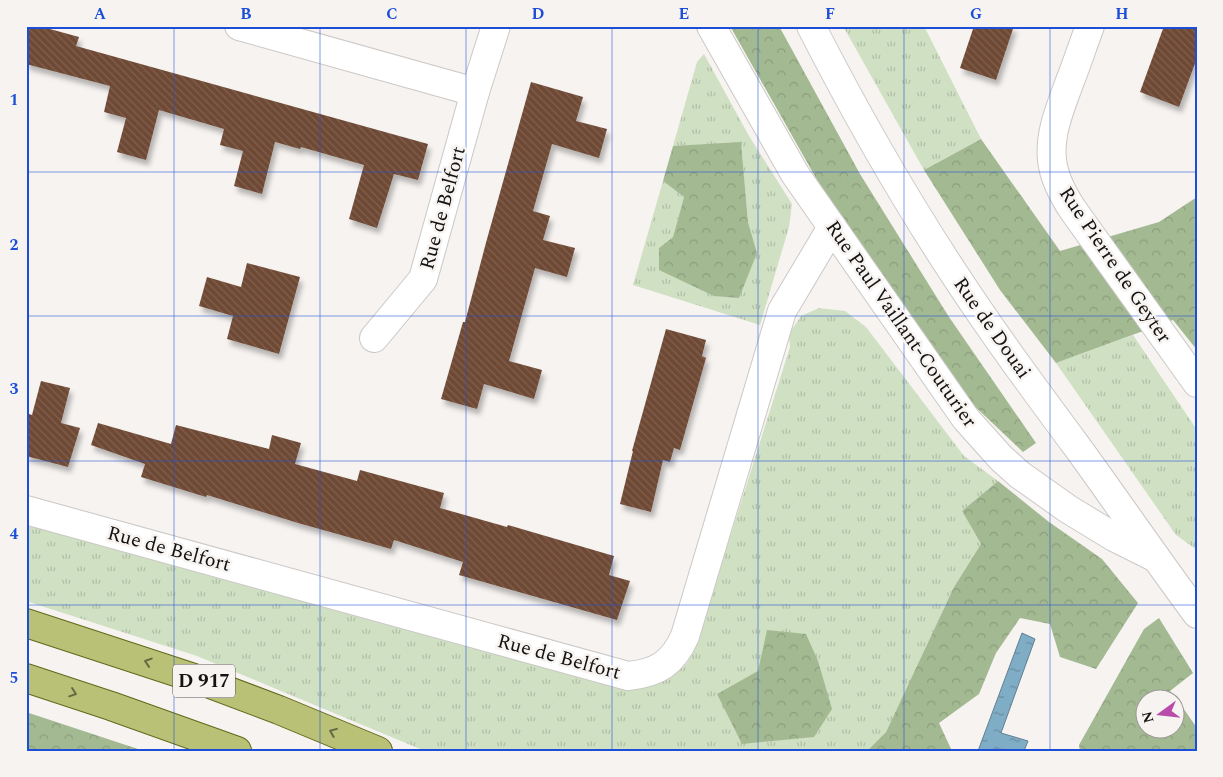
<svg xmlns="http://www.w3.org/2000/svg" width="1223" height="777" font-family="Spectral,serif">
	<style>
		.grass { fill: url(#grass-tufts) }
		.forest { fill: url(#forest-crowns); fill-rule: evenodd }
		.water { fill: url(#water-ripples); stroke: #607f90 }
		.building { fill: url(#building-back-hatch); filter: url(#shadow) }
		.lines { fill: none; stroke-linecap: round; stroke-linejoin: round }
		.street-casing { stroke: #cbc8c6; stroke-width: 30 }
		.secondary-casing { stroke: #cbc8c6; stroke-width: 30 }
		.primary-casing { stroke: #616919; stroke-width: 30 }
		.street { stroke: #fff; stroke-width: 28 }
		.secondary { stroke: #fff; stroke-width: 28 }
		.primary { stroke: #b9c177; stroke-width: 28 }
		.oneway { stroke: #666a44 }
		.grid { fill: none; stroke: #1d4ed8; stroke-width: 1; stroke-opacity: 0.55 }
		.labels { text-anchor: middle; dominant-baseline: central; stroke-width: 5; stroke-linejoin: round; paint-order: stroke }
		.shield { fill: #f6f3f1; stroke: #585655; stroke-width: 1 }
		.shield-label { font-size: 19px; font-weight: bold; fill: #141312 }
		.street-label { font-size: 20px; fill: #141312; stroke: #f6f3f1 }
		.neatline { fill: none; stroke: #1d4ed8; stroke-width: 2 }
		.grid-label { font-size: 16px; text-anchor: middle; font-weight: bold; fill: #1d4ed8 }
	</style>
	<defs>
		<pattern id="grass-tufts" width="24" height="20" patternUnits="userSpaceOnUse" patternTransform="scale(1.25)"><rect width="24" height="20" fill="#cfe0c3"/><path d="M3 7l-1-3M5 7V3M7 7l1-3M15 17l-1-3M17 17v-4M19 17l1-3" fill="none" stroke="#b1bfa6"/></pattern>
		<pattern id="forest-crowns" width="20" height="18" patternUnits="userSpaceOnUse" patternTransform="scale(1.25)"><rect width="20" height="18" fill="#a3b992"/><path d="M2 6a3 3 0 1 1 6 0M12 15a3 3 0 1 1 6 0" fill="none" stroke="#8b9e7d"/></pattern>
		<pattern id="water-ripples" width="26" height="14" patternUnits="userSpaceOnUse" patternTransform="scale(1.25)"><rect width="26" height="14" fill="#80adc6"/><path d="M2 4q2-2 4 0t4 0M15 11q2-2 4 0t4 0" fill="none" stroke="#688c9f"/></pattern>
		<pattern id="building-back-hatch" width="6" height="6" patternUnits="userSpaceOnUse" patternTransform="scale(1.25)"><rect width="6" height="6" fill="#6f4a35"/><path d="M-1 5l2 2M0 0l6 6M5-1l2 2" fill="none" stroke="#7e604f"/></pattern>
		<filter id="shadow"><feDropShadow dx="3" dy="5.5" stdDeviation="2.5" flood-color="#0004"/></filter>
	</defs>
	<rect width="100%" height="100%" fill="#f6f3f1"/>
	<g class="grass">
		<polygon points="843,26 924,26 981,139 924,170"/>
		<polygon points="704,54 749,136 792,204 789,227 760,325 633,285 663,181 684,197 673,237 659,248 757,253 748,222 741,143 673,146 697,62"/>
		<polygon points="819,308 845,311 866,327 964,456 998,481 962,511 981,544 954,587 886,732 867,751 425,751 197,656 26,601 26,522 653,684 672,676 687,663 697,642 790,347 789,334 801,316"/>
		<polygon points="1133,335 1197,430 1197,550 1176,535 1056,363"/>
	</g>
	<g class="forest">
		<polygon points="730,26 779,26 860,174 949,317 1036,443 1023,452 966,398 825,194"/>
		<polygon points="981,139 1060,251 1159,222 1197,197 1197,350 1173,320 1056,363 1000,290 924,170"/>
		<polygon points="741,142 748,222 757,253 739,298 714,296 659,270 659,248 673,237 684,197 663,181 673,146"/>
		<polygon points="998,481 1049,522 1102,559 1138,603 1096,669 1060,657 1050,624 1020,618 996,653 979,694 939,723 952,751 867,751 886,732 954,587 981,544 962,511"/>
		<path d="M1159,618L1193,673L1170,691L1179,702L1197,728V751H1080L1079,745L1144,629ZM1146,700H1176V730H1146Z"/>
		<polygon points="767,630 806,634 818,661 832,709 814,737 742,744 717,694 758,671"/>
		<polygon points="26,712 144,751 26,751"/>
	</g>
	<polygon class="water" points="1022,633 1035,639 1001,733 1028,741 1024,751 978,751"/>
	<g class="building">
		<polygon points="26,26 39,26 79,37 76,46 428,144 418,180 394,174 377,228 349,219 364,165 301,147 300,149 275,142 262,194 234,186 243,151 220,145 224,129 159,110 146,160 117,152 126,118 104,112 110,86 26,64"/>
		<polygon points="974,26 1014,26 996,80 960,68"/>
		<polygon points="1164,26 1197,26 1197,58 1179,107 1140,92"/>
		<polygon points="531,82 583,97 576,121 607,129 599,158 552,144 533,211 550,216 543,240 575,248 567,277 535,268 509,361 542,370 534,399 484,384 477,409 441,399 463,322 465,322 487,239"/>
		<polygon points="247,263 300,277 279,354 227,339 233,316 199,306 207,277 241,287"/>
		<polygon points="666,329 706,340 702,356 706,358 680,450 674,448 670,462 663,460 651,512 620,504 633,451 632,451"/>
		<polygon points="41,381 70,388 61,423 80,428 68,467 26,456 26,413 32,415"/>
		<polygon points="98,423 171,444 176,425 269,449 272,435 301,443 295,464 357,481 360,470 444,493 440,508 507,527 508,525 614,556 609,575 630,581 617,620 459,575 463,562 394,540 391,549 298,523 207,495 206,497 141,477 145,464 91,445"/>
	</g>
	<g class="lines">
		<g class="street-casing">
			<g id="street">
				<polyline points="239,26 475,92 496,26"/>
				<polyline points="711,26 795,174 966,419 1001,458 1020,475 1068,509 1114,537 1156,558"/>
				<path d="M1090,26C1083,45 1077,63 1070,81C1061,106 1049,133 1052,160C1054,179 1063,195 1073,210L1197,383"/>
				<polyline points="374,338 423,279 475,92"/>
				<path d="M26,510L628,676C658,673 673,663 685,636L782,311L832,227"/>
			</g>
		</g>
		<g class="secondary-casing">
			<path id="secondary" d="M811,26C854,110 901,193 953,272C992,332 1035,390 1078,448C1118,503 1156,559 1197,614"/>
		</g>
		<g class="primary-casing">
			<g id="primary">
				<polyline points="26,623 194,678 279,710 378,751"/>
				<polyline points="26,678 111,706 237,751"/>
			</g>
		</g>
		<use href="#street" class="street"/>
		<use href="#secondary" class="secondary"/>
		<use href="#primary" class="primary"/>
	</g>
	<defs><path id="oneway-chevron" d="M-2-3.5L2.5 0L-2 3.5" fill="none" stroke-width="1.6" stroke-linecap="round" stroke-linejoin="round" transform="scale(1.25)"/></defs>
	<g class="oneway">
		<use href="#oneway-chevron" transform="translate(148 662) rotate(-162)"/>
		<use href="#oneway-chevron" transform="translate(73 693) rotate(19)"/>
		<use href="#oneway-chevron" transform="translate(333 732) rotate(-158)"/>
	</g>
	<path class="grid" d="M174,26V751M320,26V751M466,26V751M612,26V751M758,26V751M904,26V751M1050,26V751M26,172H1197M26,316H1197M26,461H1197M26,605H1197"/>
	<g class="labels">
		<rect class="shield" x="173" y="664.5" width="62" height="33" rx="4"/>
		<g class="shield-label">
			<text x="204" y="681">D 917</text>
		</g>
		<g class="street-label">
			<text transform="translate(443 208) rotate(-75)">Rue de Belfort</text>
			<text transform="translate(1115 265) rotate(56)">Rue Pierre de Geyter</text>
			<text transform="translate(901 324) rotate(55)">Rue Paul Vaillant-Couturier</text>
			<text transform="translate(992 328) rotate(55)">Rue de Douai</text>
			<text transform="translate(169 549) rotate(15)">Rue de Belfort</text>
			<text transform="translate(559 657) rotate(15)">Rue de Belfort</text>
		</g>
	</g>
	<rect width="1223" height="777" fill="none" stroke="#f6f3f1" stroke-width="55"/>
	<g transform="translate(1160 714) rotate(255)"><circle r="24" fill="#f6f3f1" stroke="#9c9998"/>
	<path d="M0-4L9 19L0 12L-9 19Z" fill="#b94baa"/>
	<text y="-8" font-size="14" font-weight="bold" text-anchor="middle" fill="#141312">N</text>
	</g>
	<rect x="28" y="28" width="1168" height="722" class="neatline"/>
	<g class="grid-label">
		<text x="100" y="19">A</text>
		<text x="246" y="19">B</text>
		<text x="392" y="19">C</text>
		<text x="538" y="19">D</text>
		<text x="684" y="19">E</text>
		<text x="830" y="19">F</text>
		<text x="976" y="19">G</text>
		<text x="1122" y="19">H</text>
		<text x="14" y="105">1</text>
		<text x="14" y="250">2</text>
		<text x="14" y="394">3</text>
		<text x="14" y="539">4</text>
		<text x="14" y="683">5</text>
	</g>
</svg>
